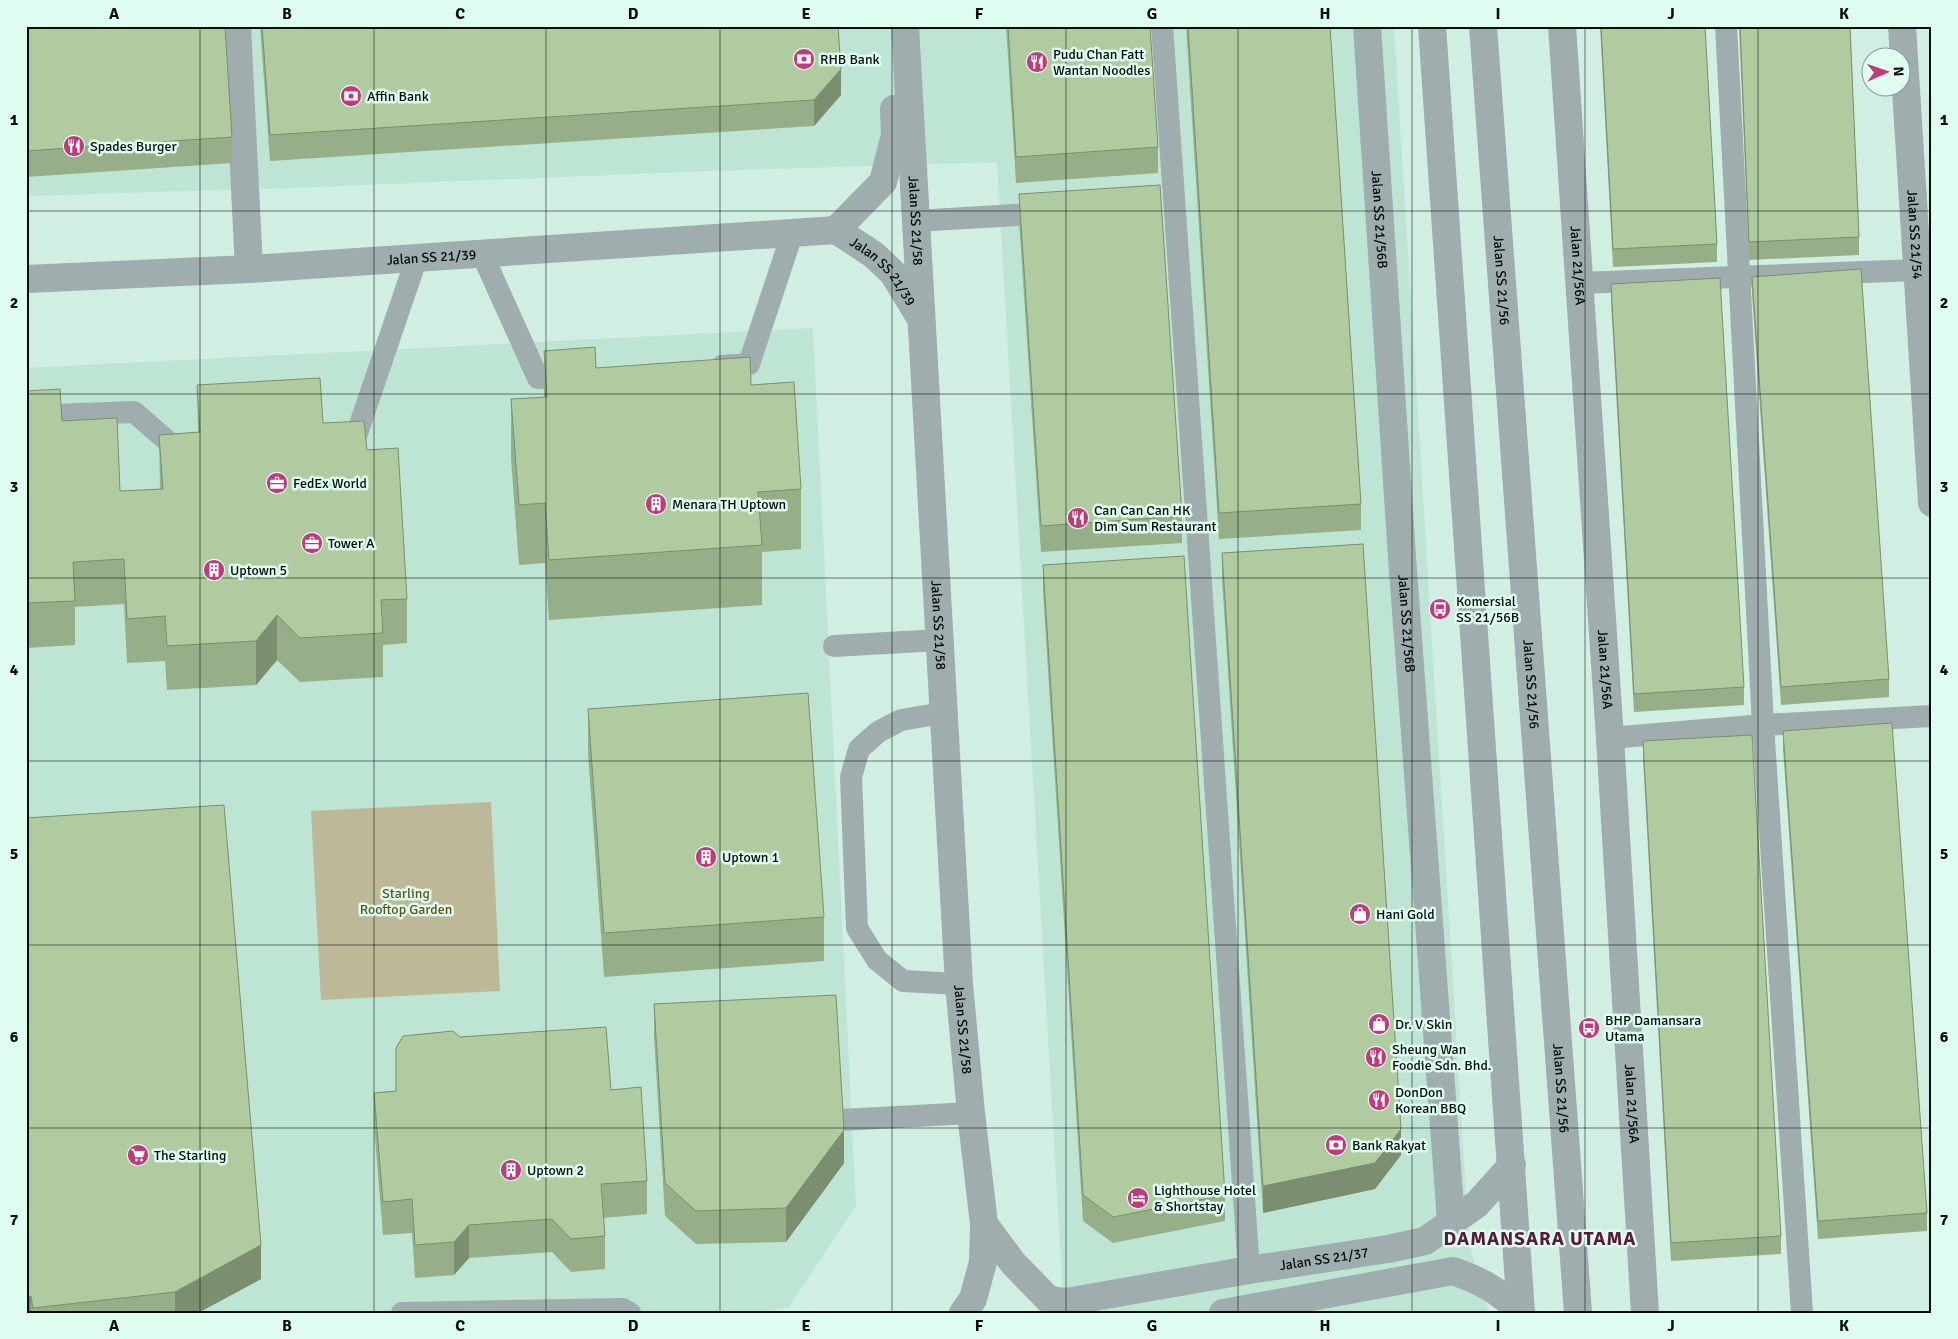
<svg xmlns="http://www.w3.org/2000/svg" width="1958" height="1339" font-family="Signika,sans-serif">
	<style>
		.built { fill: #bee4d4 }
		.green { fill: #bdb897 }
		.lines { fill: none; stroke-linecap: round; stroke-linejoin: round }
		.service { stroke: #9fadae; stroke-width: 22 }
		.pedestrian { stroke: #9fadae; stroke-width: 28 }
		.minor { stroke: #9fadae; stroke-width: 28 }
		.wall { fill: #97af89 }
		.shaded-wall { fill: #7b8e6f }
		.building { fill: #b0cb9f; stroke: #7b8e6f }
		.grid { fill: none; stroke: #050e0a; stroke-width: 1; stroke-opacity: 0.55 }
		.labels { text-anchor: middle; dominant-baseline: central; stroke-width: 5; stroke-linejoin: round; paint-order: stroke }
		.poi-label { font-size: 14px; fill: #050e0a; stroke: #defcef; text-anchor: start }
		.street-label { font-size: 14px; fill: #050e0a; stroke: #defcef }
		.park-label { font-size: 14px; fill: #5f551c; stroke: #defcef }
		.district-label { font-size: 19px; font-weight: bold; letter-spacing: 1px; fill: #5a1a38; stroke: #defcef }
		.neatline { fill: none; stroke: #050e0a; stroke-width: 2 }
		.grid-label { font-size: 16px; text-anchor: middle; font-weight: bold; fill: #050e0a }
	</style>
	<rect width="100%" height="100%" fill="#d1eee2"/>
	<g class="built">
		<polygon points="26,26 1394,26 1469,1243 1489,1313 1064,1313 997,162 708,171 290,188 26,196"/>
		<polygon points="813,328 856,1206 789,1307 760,1313 26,1313 26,368"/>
	</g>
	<polygon class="green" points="491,802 500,991 321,1000 311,811"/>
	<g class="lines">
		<g class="service">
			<polyline points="1162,26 1249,1270"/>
			<polyline points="1726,26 1763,725 1802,1313"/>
			<polyline points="916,221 1049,213"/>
			<polyline points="482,254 538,378 575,376"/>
			<polyline points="1580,283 1917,270"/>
			<polyline points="722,366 749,364 792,234"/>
			<polyline points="26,416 134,412 173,446 186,446"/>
			<polyline points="345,442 354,442 417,257"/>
			<polyline points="834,646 939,640"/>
			<polyline points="943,713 901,720 878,732 859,749 851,777 857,928 877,960 903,981 959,984"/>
			<polyline points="1610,738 1763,725 1932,716"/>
			<polyline points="841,1120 971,1113"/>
			<polyline points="402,1313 623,1309 630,1313"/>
		</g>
		<polyline class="pedestrian" points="237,26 249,269"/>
		<g class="minor">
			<path id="s1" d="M905,26L959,984L971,1113L984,1224L983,1262L973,1299L963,1313"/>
			<path id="s2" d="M1367,26L1402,557L1451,1221"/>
			<polyline points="1432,26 1521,1313"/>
			<path id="s3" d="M1483,26L1578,1313"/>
			<path id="s4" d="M1562,26L1610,738L1645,1313"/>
			<path id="s5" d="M1902,26L1932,503"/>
			<polyline points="836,230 883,182 895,135 894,109"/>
			<path id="s6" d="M26,279L249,269L836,230L874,255L893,273L918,314"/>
			<path id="s7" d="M984,1224L1013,1263L1049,1300L1066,1302L1249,1270L1388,1249L1425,1241L1477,1204L1512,1165"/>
			<path d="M1223,1313L1453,1271C1484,1282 1497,1290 1521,1312"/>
		</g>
	</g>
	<g class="wall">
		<polygon points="26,26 232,137 232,163 26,177"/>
		<polygon points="260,26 838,26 841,95 814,126 270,161"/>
		<polygon points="1006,26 1150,26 1158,147 1158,173 1016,183"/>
		<polygon points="1186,26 1330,26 1361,504 1361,530 1219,539"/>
		<polygon points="1600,26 1705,26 1717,244 1717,262 1613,267"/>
		<polygon points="1739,26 1850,26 1859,237 1859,255 1749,260"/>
		<polygon points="1019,194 1182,516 1182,543 1041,552 1019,220"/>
		<polygon points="1752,277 1889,679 1889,697 1781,705 1752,295"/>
		<polygon points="1611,284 1744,687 1744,705 1634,712 1611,302"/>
		<polygon points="544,351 596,368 751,385 801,489 801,549 762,552 762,605 549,620 545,563 519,565 511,459 511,399 544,397"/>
		<polygon points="197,385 323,423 367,450 407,599 407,643 383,645 383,677 300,682 277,660 256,685 167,690 165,661 127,663 124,604 75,607 75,645 26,648 26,391 62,421 120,491 160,489 159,435 198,432"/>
		<polygon points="1222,553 1401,1155 1375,1189 1263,1213 1222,579"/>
		<polygon points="1043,565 1225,1195 1225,1221 1113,1243 1083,1221 1043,591"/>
		<polygon points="588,709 824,917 824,961 604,977 588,753"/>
		<polygon points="1783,731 1927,1213 1927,1231 1818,1239 1783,749"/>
		<polygon points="1643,741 1781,1236 1781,1254 1671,1261 1643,759"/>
		<polygon points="26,818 261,1279 198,1313 26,1313"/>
		<polygon points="654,1004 844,1163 786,1242 696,1244 665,1216 654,1037"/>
		<polygon points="460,1037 611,1090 647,1181 647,1214 603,1218 605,1236 605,1269 571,1272 552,1252 469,1258 454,1275 415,1278 412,1233 383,1235 374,1126 374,1093 396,1091"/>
	</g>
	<g class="shaded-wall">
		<polygon points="841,69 841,95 814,126 814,100"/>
		<polygon points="277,615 277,660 256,685 256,641"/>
		<polygon points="1401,1129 1401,1155 1375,1189 1263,1213 1263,1186"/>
		<polygon points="844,1130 844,1163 786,1242 786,1208"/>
		<polygon points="469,1225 469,1258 454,1275 454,1242"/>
		<polygon points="261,1245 261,1279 198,1313 175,1313 175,1292"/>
		<polygon points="31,1296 31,1313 26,1313 26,1298"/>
	</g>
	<g class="building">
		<polygon points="26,26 225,26 232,137 26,151"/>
		<polygon points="262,26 838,26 841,69 814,100 270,135"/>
		<polygon points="1008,26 1150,26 1158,147 1016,157"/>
		<polygon points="1188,26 1330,26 1361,504 1219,513"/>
		<polygon points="1601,26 1705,26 1717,244 1613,249"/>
		<polygon points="1740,26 1850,26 1859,237 1749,242"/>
		<polygon points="1160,185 1182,516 1041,526 1019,194"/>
		<polygon points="1861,269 1889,679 1781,687 1752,277"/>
		<polygon points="1720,278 1744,687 1634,694 1611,284"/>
		<polygon points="595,347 596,368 750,357 751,385 794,382 801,489 758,492 762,545 549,560 545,503 519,505 511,399 547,397 544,351"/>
		<polygon points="320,378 323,423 364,421 367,450 398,448 407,599 381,600 383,633 300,638 277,615 256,641 167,646 165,616 127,619 124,559 73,562 75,601 26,603 26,391 60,389 62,421 117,418 120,491 163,489 159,435 200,432 197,385"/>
		<polygon points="1363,544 1401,1129 1375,1163 1263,1186 1222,553"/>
		<polygon points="1184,556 1225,1195 1113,1217 1083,1195 1043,565"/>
		<polygon points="808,693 824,917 604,933 588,709"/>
		<polygon points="1892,723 1927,1213 1818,1221 1783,731"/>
		<polygon points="1752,735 1781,1236 1671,1243 1643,741"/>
		<polygon points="224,805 261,1245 175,1292 33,1308 31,1296 26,1298 26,818"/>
		<polygon points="836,995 844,1130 786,1208 696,1211 665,1183 654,1004"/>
		<polygon points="606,1027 611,1090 641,1087 647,1181 601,1184 605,1236 571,1239 552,1219 469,1225 454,1242 415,1245 412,1199 383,1202 374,1093 396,1091 396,1048 403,1036 453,1031 460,1037"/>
	</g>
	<path class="grid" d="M200,26V1313M374,26V1313M546,26V1313M720,26V1313M892,26V1313M1066,26V1313M1238,26V1313M1412,26V1313M1585,26V1313M1758,26V1313M26,211H1932M26,394H1932M26,578H1932M26,761H1932M26,945H1932M26,1128H1932"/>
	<defs>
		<g id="bank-disc" transform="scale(1.125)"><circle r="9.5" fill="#c13a7b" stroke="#defcef"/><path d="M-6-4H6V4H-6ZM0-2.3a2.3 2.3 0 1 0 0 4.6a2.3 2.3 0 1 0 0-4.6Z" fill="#fff"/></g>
		<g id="restaurant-disc" transform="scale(1.125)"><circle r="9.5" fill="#c13a7b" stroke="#defcef"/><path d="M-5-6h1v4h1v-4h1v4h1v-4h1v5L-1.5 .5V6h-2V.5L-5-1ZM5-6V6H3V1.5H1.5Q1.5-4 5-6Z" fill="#fff"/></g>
		<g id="office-disc" transform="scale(1.125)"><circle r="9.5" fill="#c13a7b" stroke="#defcef"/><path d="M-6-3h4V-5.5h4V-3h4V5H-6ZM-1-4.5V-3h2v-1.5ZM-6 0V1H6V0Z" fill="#fff"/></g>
		<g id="building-disc" transform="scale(1.125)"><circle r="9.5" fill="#c13a7b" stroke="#defcef"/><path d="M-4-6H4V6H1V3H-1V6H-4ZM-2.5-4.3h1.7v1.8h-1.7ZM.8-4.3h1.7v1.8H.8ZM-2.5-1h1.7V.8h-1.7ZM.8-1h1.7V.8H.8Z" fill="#fff"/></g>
		<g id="bus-disc" transform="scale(1.125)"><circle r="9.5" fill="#c13a7b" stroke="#defcef"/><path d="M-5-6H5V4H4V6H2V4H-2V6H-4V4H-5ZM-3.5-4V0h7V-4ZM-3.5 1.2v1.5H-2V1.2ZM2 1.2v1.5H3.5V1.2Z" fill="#fff"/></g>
		<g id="shop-disc" transform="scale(1.125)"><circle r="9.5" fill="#c13a7b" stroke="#defcef"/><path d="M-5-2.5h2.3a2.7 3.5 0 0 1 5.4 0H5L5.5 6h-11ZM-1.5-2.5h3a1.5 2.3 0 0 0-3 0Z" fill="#fff"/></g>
		<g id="supermarket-disc" transform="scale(1.125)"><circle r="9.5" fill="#c13a7b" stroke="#defcef"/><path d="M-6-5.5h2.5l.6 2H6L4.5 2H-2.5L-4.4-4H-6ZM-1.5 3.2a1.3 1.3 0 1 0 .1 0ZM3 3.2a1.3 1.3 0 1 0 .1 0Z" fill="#fff"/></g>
		<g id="hotel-disc" transform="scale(1.125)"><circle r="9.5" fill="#c13a7b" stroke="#defcef"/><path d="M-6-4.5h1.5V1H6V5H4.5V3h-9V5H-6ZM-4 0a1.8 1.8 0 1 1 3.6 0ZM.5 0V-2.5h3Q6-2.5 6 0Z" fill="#fff"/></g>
	</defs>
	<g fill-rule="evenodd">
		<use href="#bank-disc" x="804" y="59"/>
		<use href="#restaurant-disc" x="1037" y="62"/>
		<use href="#bank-disc" x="351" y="96"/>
		<use href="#restaurant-disc" x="74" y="146"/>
		<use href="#office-disc" x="277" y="483"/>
		<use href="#building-disc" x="656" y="504"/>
		<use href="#restaurant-disc" x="1078" y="518"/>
		<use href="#office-disc" x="312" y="543"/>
		<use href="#building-disc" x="214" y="570"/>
		<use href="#bus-disc" x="1440" y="609"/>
		<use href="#building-disc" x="706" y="857"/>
		<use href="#shop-disc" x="1360" y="914"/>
		<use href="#shop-disc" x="1379" y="1024"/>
		<use href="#bus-disc" x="1589" y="1028"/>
		<use href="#restaurant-disc" x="1376" y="1057"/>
		<use href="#restaurant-disc" x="1379" y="1100"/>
		<use href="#bank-disc" x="1336" y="1145"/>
		<use href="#supermarket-disc" x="138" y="1155"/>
		<use href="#building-disc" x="511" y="1170"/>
		<use href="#hotel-disc" x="1138" y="1198"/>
	</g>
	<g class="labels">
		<g class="poi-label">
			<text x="1053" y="54">Pudu Chan Fatt<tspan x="1053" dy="16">Wantan Noodles</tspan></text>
			<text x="820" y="59">RHB Bank</text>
			<text x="367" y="96">Affin Bank</text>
			<text x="90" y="146">Spades Burger</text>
			<text x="293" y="483">FedEx World</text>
			<text x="672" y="504">Menara TH Uptown</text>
			<text x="1094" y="510">Can Can Can HK<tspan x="1094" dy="16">Dim Sum Restaurant</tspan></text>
			<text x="328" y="543">Tower A</text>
			<text x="230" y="570">Uptown 5</text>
			<text x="1456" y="601">Komersial<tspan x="1456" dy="16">SS 21/56B</tspan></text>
			<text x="722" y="857">Uptown 1</text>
			<text x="1376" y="914">Hani Gold</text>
			<text x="1605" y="1020">BHP Damansara<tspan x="1605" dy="16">Utama</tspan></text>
			<text x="1395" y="1024">Dr. V Skin</text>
			<text x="1392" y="1049">Sheung Wan<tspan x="1392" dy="16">Foodie Sdn. Bhd.</tspan></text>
			<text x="1395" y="1092">DonDon<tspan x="1395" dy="16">Korean BBQ</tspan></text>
			<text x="1352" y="1145">Bank Rakyat</text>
			<text x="154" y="1155">The Starling</text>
			<text x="527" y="1170">Uptown 2</text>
			<text x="1154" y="1190">Lighthouse Hotel<tspan x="1154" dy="16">&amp; Shortstay</tspan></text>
		</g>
		<g class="street-label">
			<text stroke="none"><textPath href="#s2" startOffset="194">Jalan SS 21/56B</textPath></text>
			<text stroke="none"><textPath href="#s1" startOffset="195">Jalan SS 21/58</textPath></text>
			<text stroke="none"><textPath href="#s5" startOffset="209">Jalan SS 21/54</textPath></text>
			<text stroke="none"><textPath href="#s6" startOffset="406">Jalan SS 21/39</textPath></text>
			<text stroke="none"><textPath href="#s4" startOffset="240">Jalan 21/56A</textPath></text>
			<text stroke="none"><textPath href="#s6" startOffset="875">Jalan SS 21/39</textPath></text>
			<text stroke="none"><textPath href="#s3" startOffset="255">Jalan SS 21/56</textPath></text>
			<text stroke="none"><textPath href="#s2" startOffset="599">Jalan SS 21/56B</textPath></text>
			<text stroke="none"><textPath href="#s1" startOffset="600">Jalan SS 21/58</textPath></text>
			<text stroke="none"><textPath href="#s4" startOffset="645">Jalan 21/56A</textPath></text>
			<text stroke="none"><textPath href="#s3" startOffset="660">Jalan SS 21/56</textPath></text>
			<text stroke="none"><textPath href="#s1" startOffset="1005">Jalan SS 21/58</textPath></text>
			<text stroke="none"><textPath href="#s3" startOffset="1065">Jalan SS 21/56</textPath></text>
			<text stroke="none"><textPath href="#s4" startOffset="1080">Jalan 21/56A</textPath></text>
			<text stroke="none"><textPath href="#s7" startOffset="379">Jalan SS 21/37</textPath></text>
		</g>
		<g class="park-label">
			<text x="406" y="893">Starling<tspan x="406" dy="16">Rooftop Garden</tspan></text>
		</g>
		<g class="district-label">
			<text x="1540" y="1239">DAMANSARA UTAMA</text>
		</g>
	</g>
	<rect width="1958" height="1339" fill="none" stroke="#defcef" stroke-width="55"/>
	<g transform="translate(1886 72) rotate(88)"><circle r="24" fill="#defcef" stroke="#879d93"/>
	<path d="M0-4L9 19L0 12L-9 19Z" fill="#c13a7b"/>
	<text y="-8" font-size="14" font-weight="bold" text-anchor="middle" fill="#050e0a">N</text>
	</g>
	<rect x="28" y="28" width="1902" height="1284" class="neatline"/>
	<g class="grid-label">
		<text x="114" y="19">A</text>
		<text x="287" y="19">B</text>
		<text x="460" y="19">C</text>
		<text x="633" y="19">D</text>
		<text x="806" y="19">E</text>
		<text x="979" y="19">F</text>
		<text x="1152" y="19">G</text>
		<text x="1325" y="19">H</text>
		<text x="1498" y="19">I</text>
		<text x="1671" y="19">J</text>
		<text x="1844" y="19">K</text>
		<text x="14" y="125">1</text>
		<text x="1944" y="125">1</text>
		<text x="14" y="308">2</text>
		<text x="1944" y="308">2</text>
		<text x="14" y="492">3</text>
		<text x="1944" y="492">3</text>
		<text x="14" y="675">4</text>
		<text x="1944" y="675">4</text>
		<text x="14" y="859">5</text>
		<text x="1944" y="859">5</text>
		<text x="14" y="1042">6</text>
		<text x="1944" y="1042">6</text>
		<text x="14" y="1225">7</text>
		<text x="1944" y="1225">7</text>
		<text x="114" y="1331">A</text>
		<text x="287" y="1331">B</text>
		<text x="460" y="1331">C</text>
		<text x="633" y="1331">D</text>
		<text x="806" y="1331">E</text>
		<text x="979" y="1331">F</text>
		<text x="1152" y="1331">G</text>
		<text x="1325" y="1331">H</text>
		<text x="1498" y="1331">I</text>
		<text x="1671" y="1331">J</text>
		<text x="1844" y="1331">K</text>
	</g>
</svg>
